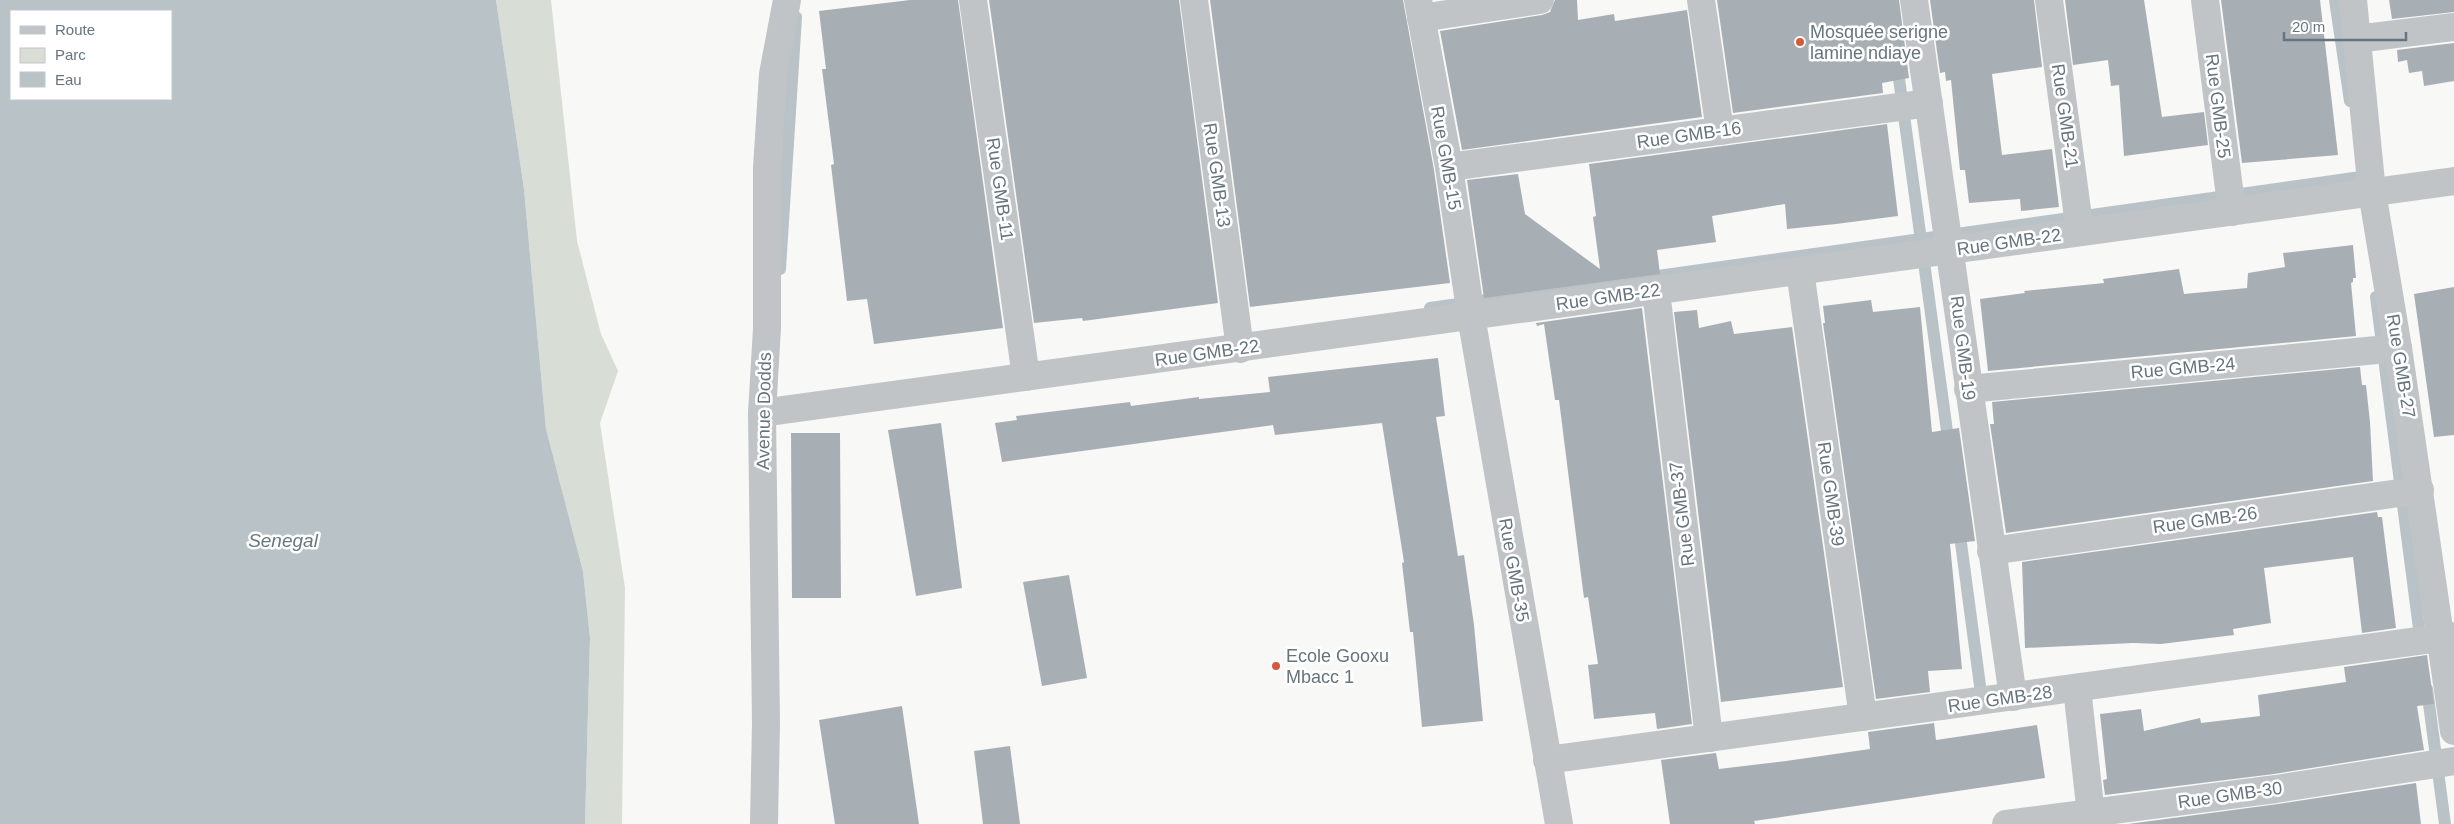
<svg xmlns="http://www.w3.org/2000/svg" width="2454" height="824" font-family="Helvetica,sans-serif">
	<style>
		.green { fill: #d8ddd6 }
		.water { fill: #b9c3c7; fill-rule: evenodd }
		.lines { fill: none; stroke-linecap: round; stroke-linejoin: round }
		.stream { stroke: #b9c3c7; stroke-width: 12 }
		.building { fill: #a8afb4 }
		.minor { stroke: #c0c4c7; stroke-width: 28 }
		.poi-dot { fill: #d25c3c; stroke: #fff; stroke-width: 2 }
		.labels { text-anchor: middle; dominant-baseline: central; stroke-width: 5; stroke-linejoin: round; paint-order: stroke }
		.poi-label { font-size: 18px; fill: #66747e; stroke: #fff; text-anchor: start }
		.street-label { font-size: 18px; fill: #66747e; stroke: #fff }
		.water-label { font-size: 19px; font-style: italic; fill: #67797f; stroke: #fff }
	</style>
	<rect width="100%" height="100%" fill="#f8f8f6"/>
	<polygon class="green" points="496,0 551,0 577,241 601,334 618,371 600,423 625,588 622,824 585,824 590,638 583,571 546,429 524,189"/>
	<path class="water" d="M0,0H496L524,189L546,429L583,571L590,638L585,824H0ZM11,11H171V99H11Z"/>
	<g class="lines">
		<g class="stream">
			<polyline points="2335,0 2350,101"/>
			<polyline points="1897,64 1949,446"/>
			<polyline points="780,269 796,17"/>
			<polyline points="2376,297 2421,644"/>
			<polyline points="1430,308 2361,177"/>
			<polyline points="1959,528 1981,693"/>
			<polyline points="2427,689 2445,824"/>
		</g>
	</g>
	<g class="building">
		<polygon points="910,0 958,0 1003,328 874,344 867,299 847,301 831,165 834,164 822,69 826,69 819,11"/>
		<polygon points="989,0 1179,0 1218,303 1083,321 1082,318 1034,323"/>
		<polygon points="1210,0 1403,0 1434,170 1450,283 1250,307"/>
		<polygon points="1555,0 1577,0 1578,20 1614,14 1615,21 1687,10 1702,117 1462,150 1440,31 1542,15 1550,12"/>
		<polygon points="1717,0 1899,0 1909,78 1882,83 1883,93 1733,113"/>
		<polygon points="1930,0 2034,0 2042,67 1992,74 2002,155 2052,149 2059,207 2021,211 2020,199 1969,203 1965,170 1960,170 1951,80 1946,81 1945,72 1940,73"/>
		<polygon points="2065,0 2144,0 2162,117 2204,112 2208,145 2124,156 2119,85 2111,86 2108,60 2073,65"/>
		<polygon points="2221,0 2320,0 2338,155 2242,163"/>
		<polygon points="2389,0 2454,0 2454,12 2392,19"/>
		<polygon points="2454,43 2454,81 2424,86 2422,71 2409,73 2407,60 2398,62 2397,50"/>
		<polygon points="1887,124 1898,216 1836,224 1787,229 1785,204 1712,216 1716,242 1657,250 1660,274 1484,298 1467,180 1518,174 1525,214 1600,269 1593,217 1596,216 1589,164"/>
		<polygon points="2353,245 2356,278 2353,278 2353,282 2351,283 2356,336 1988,371 1980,299 2025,293 2024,291 2104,283 2103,279 2179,269 2184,294 2247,288 2248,273 2285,267 2283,253"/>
		<polygon points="2454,287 2454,435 2434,437 2414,294"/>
		<polygon points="1871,300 1873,312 1920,307 1932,432 1959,428 1975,541 1950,544 1962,669 1928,671 1930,692 1876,699 1823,323 1825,323 1823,306"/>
		<polygon points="1642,308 1692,724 1657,729 1655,713 1594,719 1588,665 1598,664 1588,597 1584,598 1580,567 1559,400 1555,400 1544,324 1537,326 1536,323"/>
		<polygon points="1697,310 1699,328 1731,321 1734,334 1792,327 1843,687 1721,702 1674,312"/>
		<polygon points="1438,358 1445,416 1436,417 1458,556 1464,555 1474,625 1483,721 1422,727 1413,632 1410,632 1402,563 1404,562 1382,423 1275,435 1273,425 1002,462 995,423 1017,420 1016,416 1130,402 1131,406 1199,397 1199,399 1270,392 1268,377"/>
		<polygon points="2360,367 2362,385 2366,385 2370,422 2373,481 2006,533 1990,424 1994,424 1992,402"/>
		<polygon points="941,423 962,588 916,596 888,430"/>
		<polygon points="791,433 840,433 841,598 792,598"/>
		<polygon points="2377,512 2378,517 2382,517 2396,628 2362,633 2353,557 2264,568 2271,623 2233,629 2234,635 2161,644 2133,643 2025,648 2022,562"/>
		<polygon points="1069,575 1087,678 1042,686 1023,582"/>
		<polygon points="2427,655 2434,704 2417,706 2424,750 2274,774 2105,795 2103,780 2107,779 2100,714 2141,709 2144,731 2200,718 2201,723 2260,716 2258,695 2346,682 2344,667"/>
		<polygon points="902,706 919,824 835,824 819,720"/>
		<polygon points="1934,723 1936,740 2037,725 2045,778 1754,821 1755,824 1670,824 1661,760 1716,753 1719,769 1786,761 1870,749 1868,732"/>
		<polygon points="1010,746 1020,824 983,824 974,751"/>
		<polygon points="2416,783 2421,824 2128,824 2278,804"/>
	</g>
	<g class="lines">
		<g class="minor">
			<polyline points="973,0 1026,377"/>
			<polyline points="1194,0 1240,349"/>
			<polyline points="1418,0 1449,167 1471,316 1559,824"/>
			<polyline points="1701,0 1720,131"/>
			<polyline points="1914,0 2013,697"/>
			<polyline points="2049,0 2080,232"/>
			<polyline points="2205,0 2232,212"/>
			<polyline points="2353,0 2372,192 2398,348 2454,731"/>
			<polyline points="1421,18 1540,0"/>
			<polyline points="2356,39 2454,27"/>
			<polyline points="1449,167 1929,103"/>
			<polyline points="1800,271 1863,717"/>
			<polyline points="1656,291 1709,738"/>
			<polyline points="1968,389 2398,348"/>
			<polyline points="762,413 2454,181"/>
			<polyline points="1991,551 2420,490"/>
			<polyline points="2077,688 2092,824"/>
			<polyline points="1547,760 2454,636"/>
			<polyline points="764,824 766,723 762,413 767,328 767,168 773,74 787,0"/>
			<polyline points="2006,824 2276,789 2454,761"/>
		</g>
	</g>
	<g class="poi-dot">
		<circle cx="1800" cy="42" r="5"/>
		<circle cx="1276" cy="666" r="5"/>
	</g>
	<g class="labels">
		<g class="poi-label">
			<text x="1810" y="32">Mosquée serigne<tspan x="1810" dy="21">lamine ndiaye</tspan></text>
			<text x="1286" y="656">Ecole Gooxu<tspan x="1286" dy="21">Mbacc 1</tspan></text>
		</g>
		<g class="street-label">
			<text transform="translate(2218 106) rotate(83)">Rue GMB-25</text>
			<text transform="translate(2065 116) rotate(82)">Rue GMB-21</text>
			<text transform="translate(1689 135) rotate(-8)">Rue GMB-16</text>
			<text transform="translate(1446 158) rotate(80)">Rue GMB-15</text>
			<text transform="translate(1217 175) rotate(82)">Rue GMB-13</text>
			<text transform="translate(1000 189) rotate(82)">Rue GMB-11</text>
			<text transform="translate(2009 242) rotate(-8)">Rue GMB-22</text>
			<text transform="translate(1608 297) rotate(-8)">Rue GMB-22</text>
			<text transform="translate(1963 348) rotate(83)">Rue GMB-19</text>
			<text transform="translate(1207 353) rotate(-8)">Rue GMB-22</text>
			<text transform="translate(2401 366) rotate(81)">Rue GMB-27</text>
			<text transform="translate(2183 368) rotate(-5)">Rue GMB-24</text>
			<text transform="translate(764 411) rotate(-89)">Avenue Dodds</text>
			<text transform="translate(1831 494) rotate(82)">Rue GMB-39</text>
			<text transform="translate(1682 514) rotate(-97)">Rue GMB-37</text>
			<text transform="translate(2205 520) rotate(-8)">Rue GMB-26</text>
			<text transform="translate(1514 570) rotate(80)">Rue GMB-35</text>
			<text transform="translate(2000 699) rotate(-8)">Rue GMB-28</text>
			<text transform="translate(2230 795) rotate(-8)">Rue GMB-30</text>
		</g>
		<g class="water-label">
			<text x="283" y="540">Senegal</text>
		</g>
	</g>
	<rect x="10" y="10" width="162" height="90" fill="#ffffff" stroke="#c2c7cb"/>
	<rect x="20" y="26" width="25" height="8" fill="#c0c4c7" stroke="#c2c7cb"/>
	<text x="55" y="35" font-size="15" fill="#66747e">Route</text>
	<rect x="20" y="48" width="25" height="15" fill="#d8ddd6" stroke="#c2c7cb"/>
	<text x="55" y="60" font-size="15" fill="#66747e">Parc</text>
	<rect x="20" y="72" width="25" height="15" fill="#b9c3c7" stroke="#c2c7cb"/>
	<text x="55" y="85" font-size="15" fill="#66747e">Eau</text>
	<path d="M2284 32v8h122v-8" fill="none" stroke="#66747e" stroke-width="2.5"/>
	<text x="2292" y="32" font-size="15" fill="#66747e" stroke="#ffffff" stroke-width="4" paint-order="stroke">20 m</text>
</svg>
